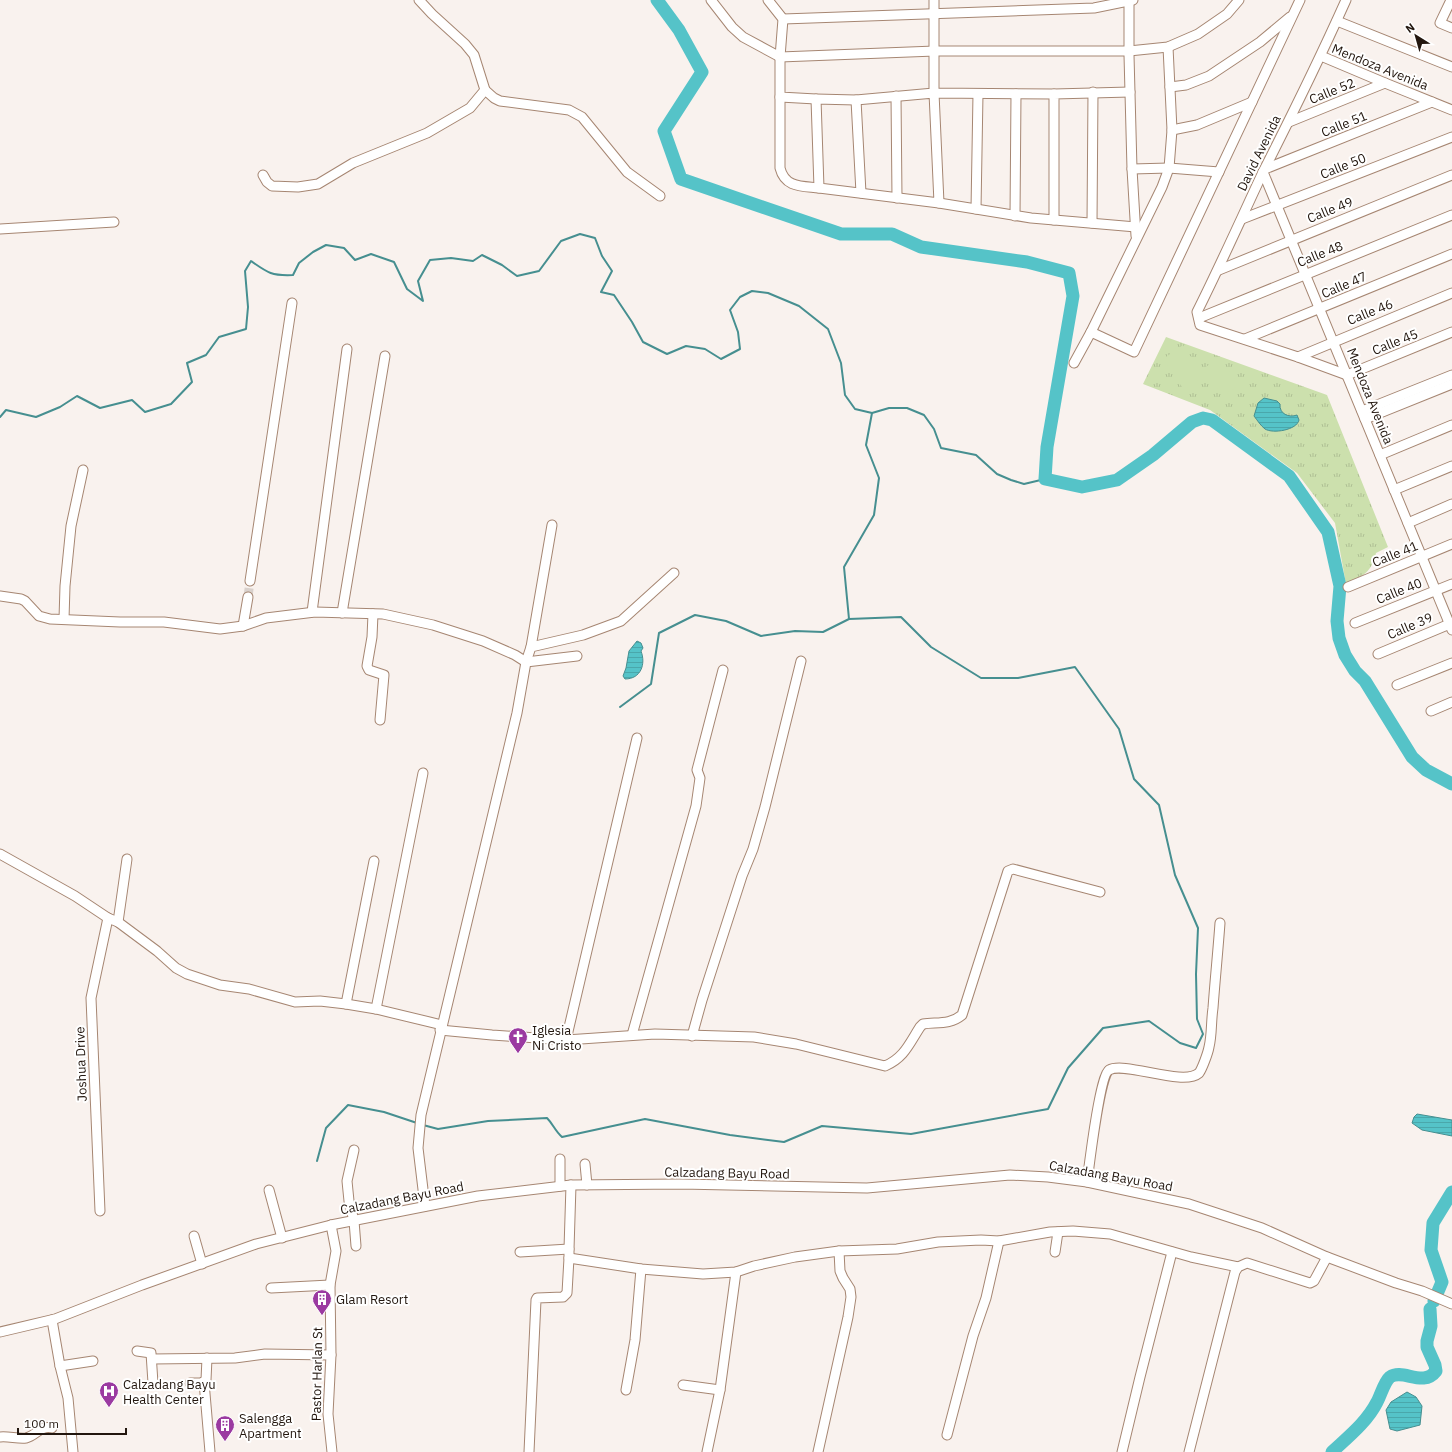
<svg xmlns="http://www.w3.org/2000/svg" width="1452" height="1452" font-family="'IBM Plex Sans',sans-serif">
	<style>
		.park { fill: url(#park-tufts) }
		.pitch { fill: #cce0ad }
		.water { fill: url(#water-rules); stroke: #468f90 }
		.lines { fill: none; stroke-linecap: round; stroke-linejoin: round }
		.stream { stroke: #468f90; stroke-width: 2 }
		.river { stroke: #55c3c8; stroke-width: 13 }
		.minor-tunnel { stroke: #d9d1cc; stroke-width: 9; stroke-dasharray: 9 4.5; stroke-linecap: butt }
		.minor-casing { stroke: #a68672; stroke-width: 11 }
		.minor { stroke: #fff; stroke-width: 9 }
		.labels { text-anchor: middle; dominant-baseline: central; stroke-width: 4; stroke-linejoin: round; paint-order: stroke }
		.street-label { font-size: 13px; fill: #22160e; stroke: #fff }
		.poi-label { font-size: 13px; fill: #22160e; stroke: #fff; text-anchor: start }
	</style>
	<defs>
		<pattern id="park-tufts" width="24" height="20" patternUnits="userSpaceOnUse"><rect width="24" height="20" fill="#cce0ad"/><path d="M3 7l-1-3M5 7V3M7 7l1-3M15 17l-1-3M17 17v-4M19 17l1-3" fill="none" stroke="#afbf94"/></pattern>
		<pattern id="water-rules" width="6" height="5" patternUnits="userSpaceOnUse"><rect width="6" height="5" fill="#55c3c8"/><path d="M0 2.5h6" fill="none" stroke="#4aa7ab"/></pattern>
	</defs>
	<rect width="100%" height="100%" fill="#f9f2ee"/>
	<path class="park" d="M1166,337L1327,395L1388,547L1376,553C1372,572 1363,576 1346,584L1335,523L1297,473L1210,410L1143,384Z"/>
	<g class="pitch">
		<polygon points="1183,345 1204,376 1184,390 1163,359"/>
		<polygon points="1219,357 1239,385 1223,396 1203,369"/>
	</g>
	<g class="water">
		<path d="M1264,398L1277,401L1280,404C1279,414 1289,418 1297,415L1299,420C1297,430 1273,434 1265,429C1261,426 1257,420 1254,416L1258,403Z"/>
		<path d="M637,641L641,643L643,648L641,651C646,664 641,679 625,679L623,676L626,668L629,651Z"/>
		<polygon points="1417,1114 1452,1120 1452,1136 1422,1130 1412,1123 1414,1117"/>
		<polygon points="1407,1392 1416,1397 1422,1406 1420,1425 1397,1431 1390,1429 1386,1410 1391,1402"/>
	</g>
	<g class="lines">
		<g class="stream">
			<path d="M0,417L6,410L36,417L60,407L77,396L100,408L132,400L145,412L171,404L192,382L187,363L206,355L219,337L246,329L248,307L245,271L251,261C268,273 272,276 293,275L299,263L313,252L326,245L344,248L355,260L371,254L394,262L407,289L423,301L418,281L430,260L451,258L473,261L482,255L502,265L517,276L539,271L561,241L580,234L595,238L602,256L612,271L601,292L614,295L632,322L643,342L667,354L686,346L705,349L721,359L740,349L738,332L730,310L740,297L752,291L768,293L799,306L828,329L841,363L845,395L855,409L872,413L889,408H907L924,415L934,429L941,448L976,455L997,474L1011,480L1024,484L1045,479"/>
			<polyline points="620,707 651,684 659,633 695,615 726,621 761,636 795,631 823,632 849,619"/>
			<path d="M423,1125L438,1129L488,1121L547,1118C553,1124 555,1131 562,1137L645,1119L730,1135L784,1142L822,1126L911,1134L1048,1109L1068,1068L1103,1028L1149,1021L1180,1043L1196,1048L1203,1034L1197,1019L1196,974L1198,928L1175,875L1159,805L1134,779L1119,729L1075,667L1018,678H981L931,647L901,617L849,619L844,567L874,515L879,478L866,445L872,413"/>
			<polyline points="317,1161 326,1128 348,1105 384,1112 417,1123"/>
		</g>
		<g class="river">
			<polyline points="657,0 679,30 702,72 664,131 681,179 841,234 892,234 921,247 1027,262 1069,273 1073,296 1047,447 1045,479 1082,487 1117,480 1153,455 1192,422 1203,418 1212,420 1289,476 1328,532 1340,586 1337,621 1339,638 1345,655 1355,671 1365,681 1412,757 1426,770 1452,784"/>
			<polyline points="1434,1301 1442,1282 1431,1250 1433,1223 1452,1192"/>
			<path d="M1332,1452C1348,1437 1367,1422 1377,1402C1381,1395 1384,1382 1390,1377C1403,1368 1423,1388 1436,1371L1435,1365L1427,1347V1341L1431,1326L1430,1309"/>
		</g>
		<polyline class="minor-tunnel" points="248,597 250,581"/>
		<g class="minor-casing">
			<g id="minor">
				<polyline points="711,0 732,27 743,37 780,57 935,51 1129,51 1168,47 1198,34 1227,14 1239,0"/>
				<polyline points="768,0 783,19 780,57 780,97 816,99"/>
				<polyline points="934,0 934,93 939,203 819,188 816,99 856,100 934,93 1054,94"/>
				<polyline points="1129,0 1129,55 1132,169 1136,236"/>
				<path d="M1346,0C1320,58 1292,115 1263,172C1241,219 1220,266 1197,312L1200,325L1298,357L1347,375L1452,332"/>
				<polyline points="1451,0 1440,23 1452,28"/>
				<polyline points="783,19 1094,8 1133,0"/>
				<polyline points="1337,21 1452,67"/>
				<polyline points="1321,56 1385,83 1452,110"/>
				<polyline points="1170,87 1186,85 1209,76 1260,42 1290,17"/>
				<polyline points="485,90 494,98 500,101 569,110 582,117 627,172 660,196"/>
				<polyline points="896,96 897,198"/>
				<path d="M780,97V168C785,188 802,186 819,188"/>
				<polyline points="856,100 861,193"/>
				<polyline points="1289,122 1385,83"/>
				<polyline points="1172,130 1197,125 1252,102"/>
				<polyline points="1132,169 1169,168 1219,172"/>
				<polyline points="1265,169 1432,102"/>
				<polyline points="1263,172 1452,630"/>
				<polyline points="263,175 267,182 272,186 298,187 318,184 353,163 427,133 470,108 485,90 474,55 465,44 432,14 419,0"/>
				<polyline points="939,203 1031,218 1136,227"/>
				<polyline points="976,209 978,94"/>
				<polyline points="1015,216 1016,94"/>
				<polyline points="1242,219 1452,137"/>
				<polyline points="1054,220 1054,94 1130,92"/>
				<polyline points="1092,223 1093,92"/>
				<polyline points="0,229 114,222"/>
				<polyline points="1219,270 1452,175"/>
				<polyline points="1199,318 1452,215"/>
				<polyline points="1091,332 1134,352 1300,0"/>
				<polyline points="1245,339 1452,254"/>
				<polyline points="1298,357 1452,293"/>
				<polyline points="1074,363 1091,332 1162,187 1169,168 1172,130 1168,47"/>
				<polyline points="1362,411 1452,375"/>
				<polyline points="1365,419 1452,384"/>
				<polyline points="1380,455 1452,425"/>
				<polyline points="1394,490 1452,466"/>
				<polyline points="1408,523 1452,504"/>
				<polyline points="250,581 292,303"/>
				<polyline points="1348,587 1452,544"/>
				<polyline points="0,596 21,599 25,601 39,616 50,619 120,622 164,622 220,629 243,626 266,618 315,612 383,614 433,625 483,641 515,655 526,662 577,656"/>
				<polyline points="312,612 347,349"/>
				<polyline points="342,613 385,356"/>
				<polyline points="373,614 372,637 367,666 369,670 384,675 380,720"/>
				<polyline points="64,619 65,586 71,526 83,470"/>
				<polyline points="1355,623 1452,584"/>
				<polyline points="243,626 248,597"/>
				<polyline points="531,647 552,525"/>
				<polyline points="1378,654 1452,623"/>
				<polyline points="1397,685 1452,663"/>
				<polyline points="1431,711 1452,702"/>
				<polyline points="0,854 75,896 108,918 118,922 157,951 176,968 187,974 220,985 249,989 295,1002 320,1001 346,1004 376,1009 442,1025"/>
				<polyline points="118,922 127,859"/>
				<polyline points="346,1004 374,861"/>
				<polyline points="376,1009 423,773"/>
				<path d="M440,1030L492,1035L566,1040L655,1034L754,1037L796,1044L885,1066C904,1058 909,1044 920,1027L923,1024C937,1022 950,1025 962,1015L1008,871L1013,869L1100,892"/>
				<polyline points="632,1035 696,806 700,778 697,770 723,670"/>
				<polyline points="692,1036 702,1000 742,876 753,849 765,807 801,661"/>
				<polyline points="566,1040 637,738"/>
				<polyline points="354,1150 347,1181 349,1201 354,1221 356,1246"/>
				<polyline points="585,1164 587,1185"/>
				<path d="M1087,1182C1089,1167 1100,1075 1109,1070C1125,1061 1183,1087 1199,1073C1202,1069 1208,1053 1209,1047C1212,1035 1211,1021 1213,1008C1215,980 1218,951 1220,923"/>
				<polyline points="560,1186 560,1159"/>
				<polyline points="269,1190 282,1238"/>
				<polyline points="425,1206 418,1148 421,1115 517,713 526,662 531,647 583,635 621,621 674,573"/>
				<polyline points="100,1211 91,998 108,918"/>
				<polyline points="331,1225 336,1251 330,1285 331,1355 328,1414 332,1452"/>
				<polyline points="194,1236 202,1264"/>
				<polyline points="520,1252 569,1249"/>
				<polyline points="1055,1252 1058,1232"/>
				<polyline points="569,1258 641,1269 703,1274 736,1272 754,1266 795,1257 839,1251 897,1249 938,1242 981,1240 999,1241 1050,1232 1073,1231 1110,1234 1191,1257 1238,1267"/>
				<polyline points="271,1288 330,1285"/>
				<polyline points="52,1320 60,1366 68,1398 73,1452"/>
				<polyline points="0,1332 55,1319 142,1285 256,1244 331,1225 478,1196 571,1185 681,1184 867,1188 1010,1175 1048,1177 1087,1182 1189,1204 1262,1228 1327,1257 1396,1283 1422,1291 1452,1304"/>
				<polyline points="137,1351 151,1353 153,1383"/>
				<polyline points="152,1359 235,1358 265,1354 331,1355"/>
				<polyline points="60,1366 93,1361"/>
				<polyline points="204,1382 210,1452"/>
				<polyline points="190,1383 201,1383 206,1380 207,1358"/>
				<polyline points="683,1385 720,1390"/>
				<polyline points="626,1390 635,1340 641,1269"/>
				<polyline points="947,1435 973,1336 986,1298 999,1241"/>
				<path d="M0,1437C8,1436 18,1439 26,1438C36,1436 40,1425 52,1428"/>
				<polyline points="529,1452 536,1300 537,1298 563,1297 567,1293 569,1258 569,1249 571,1185"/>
				<polyline points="707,1452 720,1390 736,1272"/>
				<polyline points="818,1452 848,1317 851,1297 850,1289 843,1278 840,1271 839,1251"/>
				<polyline points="1122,1452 1140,1377 1172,1252"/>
				<polyline points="1189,1452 1235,1272 1238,1267 1247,1263 1310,1283 1314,1281 1327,1257"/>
			</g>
		</g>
		<use href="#minor" class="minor"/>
	</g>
	<defs>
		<g id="church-pin" transform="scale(1)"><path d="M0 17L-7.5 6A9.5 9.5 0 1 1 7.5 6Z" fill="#9b3aa1" stroke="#fff"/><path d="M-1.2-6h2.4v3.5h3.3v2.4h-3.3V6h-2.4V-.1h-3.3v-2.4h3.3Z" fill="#fff"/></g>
		<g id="building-pin" transform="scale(1)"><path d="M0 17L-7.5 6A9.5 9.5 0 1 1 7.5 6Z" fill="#9b3aa1" stroke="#fff"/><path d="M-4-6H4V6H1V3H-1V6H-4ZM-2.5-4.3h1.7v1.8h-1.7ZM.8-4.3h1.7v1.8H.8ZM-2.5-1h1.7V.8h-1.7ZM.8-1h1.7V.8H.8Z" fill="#fff"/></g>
		<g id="hospital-pin" transform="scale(1)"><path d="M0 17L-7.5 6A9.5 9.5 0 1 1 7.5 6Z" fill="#9b3aa1" stroke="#fff"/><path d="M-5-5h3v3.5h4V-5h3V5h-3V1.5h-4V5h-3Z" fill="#fff"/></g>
	</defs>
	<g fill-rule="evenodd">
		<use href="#church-pin" x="518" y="1037"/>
		<use href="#building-pin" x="322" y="1299"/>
		<use href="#hospital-pin" x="109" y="1391"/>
		<use href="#building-pin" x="225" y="1425"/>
	</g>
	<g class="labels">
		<g class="street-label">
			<text transform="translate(1380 67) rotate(22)">Mendoza Avenida</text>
			<text transform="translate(1332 91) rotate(-22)">Calle 52</text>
			<text transform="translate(1344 124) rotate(-22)">Calle 51</text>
			<text transform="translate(1259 153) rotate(-64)">David Avenida</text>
			<text transform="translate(1343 166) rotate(-22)">Calle 50</text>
			<text transform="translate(1330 210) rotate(-22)">Calle 49</text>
			<text transform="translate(1320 254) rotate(-22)">Calle 48</text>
			<text transform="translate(1344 285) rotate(-23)">Calle 47</text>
			<text transform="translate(1370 312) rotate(-22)">Calle 46</text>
			<text transform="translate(1395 342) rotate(-22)">Calle 45</text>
			<text transform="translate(1370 396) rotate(68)">Mendoza Avenida</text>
			<text transform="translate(1395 554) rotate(-22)">Calle 41</text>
			<text transform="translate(1399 591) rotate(-22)">Calle 40</text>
			<text transform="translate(1410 626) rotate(-23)">Calle 39</text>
			<text transform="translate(81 1064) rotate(-92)">Joshua Drive</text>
			<text transform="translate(727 1173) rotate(1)">Calzadang Bayu Road</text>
			<text transform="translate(1111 1176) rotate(10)">Calzadang Bayu Road</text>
			<text transform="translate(402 1198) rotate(-11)">Calzadang Bayu Road</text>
			<text transform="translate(317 1374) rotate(-89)">Pastor Harlan St</text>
		</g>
		<g class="poi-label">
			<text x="532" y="1030">Iglesia<tspan x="532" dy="15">Ni Cristo</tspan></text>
			<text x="336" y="1299">Glam Resort</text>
			<text x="123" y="1384">Calzadang Bayu<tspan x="123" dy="15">Health Center</tspan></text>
			<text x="239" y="1418">Salengga<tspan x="239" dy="15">Apartment</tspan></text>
		</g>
	</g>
	<g transform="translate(1416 36) rotate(323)" stroke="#ffffff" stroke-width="3" paint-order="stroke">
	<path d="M0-3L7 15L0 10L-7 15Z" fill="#22160e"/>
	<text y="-6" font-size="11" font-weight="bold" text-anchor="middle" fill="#22160e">N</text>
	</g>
	<path d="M18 1428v6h108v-6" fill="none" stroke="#22160e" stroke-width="2"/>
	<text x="24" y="1428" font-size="12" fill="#22160e" stroke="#ffffff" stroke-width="3" paint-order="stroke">100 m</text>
</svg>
